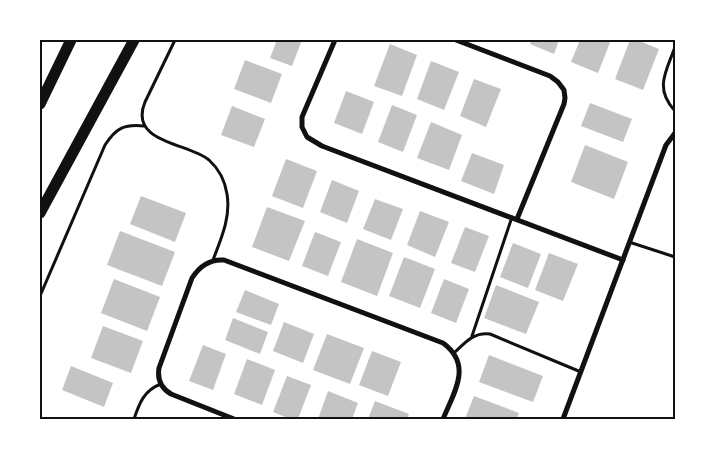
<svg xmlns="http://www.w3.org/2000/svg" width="715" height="459" font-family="'Noto Sans',sans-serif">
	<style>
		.building { fill: #c4c4c4 }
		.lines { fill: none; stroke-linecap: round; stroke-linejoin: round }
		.service { stroke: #111; stroke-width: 3 }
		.minor { stroke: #111; stroke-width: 5 }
		.motorway { stroke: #111; stroke-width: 11 }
		.neatline { fill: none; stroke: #111; stroke-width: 2 }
	</style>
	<rect width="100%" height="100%" fill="#fff"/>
	<g class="building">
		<polygon points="277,40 302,40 292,66 270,58"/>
		<polygon points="532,40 559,40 554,54 530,44"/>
		<polygon points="580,40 611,40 598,73 571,62"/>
		<polygon points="630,40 637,40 659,49 643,90 615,79"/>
		<polygon points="390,44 417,55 402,96 374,86"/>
		<polygon points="245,60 282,74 271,103 234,89"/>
		<polygon points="431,61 459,72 444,110 417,99"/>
		<polygon points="474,79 501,89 486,127 460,116"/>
		<polygon points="346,91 374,102 362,134 334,123"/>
		<polygon points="590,103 632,119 623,142 581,126"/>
		<polygon points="392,105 417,115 403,152 378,142"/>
		<polygon points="232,106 265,119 254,147 221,135"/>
		<polygon points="431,122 462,135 449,170 417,158"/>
		<polygon points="585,145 628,162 614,199 571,182"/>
		<polygon points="472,153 504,165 494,194 461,181"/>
		<polygon points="286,159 317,171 303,208 272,196"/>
		<polygon points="332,180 359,191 347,223 320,212"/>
		<polygon points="141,196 186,213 175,242 130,224"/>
		<polygon points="375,199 403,209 391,240 363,229"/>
		<polygon points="267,207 305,221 289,261 252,247"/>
		<polygon points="420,211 449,222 435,257 407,245"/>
		<polygon points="465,227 489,236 475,272 451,263"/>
		<polygon points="120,231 175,252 162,286 107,265"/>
		<polygon points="315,232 341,242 328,276 302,266"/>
		<polygon points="357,239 393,253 377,296 341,282"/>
		<polygon points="513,243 541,254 528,288 500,277"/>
		<polygon points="549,253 578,264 563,301 535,290"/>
		<polygon points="404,257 435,269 420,308 389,296"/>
		<polygon points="114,279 160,297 147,331 101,313"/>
		<polygon points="444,279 469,289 456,323 431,313"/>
		<polygon points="496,285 539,302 526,334 484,318"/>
		<polygon points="245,290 279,304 271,325 236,312"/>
		<polygon points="233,318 268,332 260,354 225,340"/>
		<polygon points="284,322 314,334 303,363 273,351"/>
		<polygon points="103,326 143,341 131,373 91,358"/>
		<polygon points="327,334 364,348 350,384 313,370"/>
		<polygon points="203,345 226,354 213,390 189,381"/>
		<polygon points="372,351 401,362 388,396 359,385"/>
		<polygon points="489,355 543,376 533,402 479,382"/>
		<polygon points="247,359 275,370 262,405 234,394"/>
		<polygon points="71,366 113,383 104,407 62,390"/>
		<polygon points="287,376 311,385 298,419 290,419 273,412"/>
		<polygon points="328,391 358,403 352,419 318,419"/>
		<polygon points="474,396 519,413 517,419 465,419"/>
		<polygon points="375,401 409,414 407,419 368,419"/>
	</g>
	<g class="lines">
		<g class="service">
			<path d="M175,40L145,102C128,143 189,143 209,160C219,169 225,181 227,194C231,217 221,239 213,260"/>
			<path d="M675,47C666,72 654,88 675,111"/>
			<polyline points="629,242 675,257"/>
			<path d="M40,296L105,145C116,128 124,124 144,126"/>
			<polyline points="472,336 512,217"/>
			<path d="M454,353C465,343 473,332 490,334L581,372"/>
			<path d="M134,419C139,404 144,390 161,384"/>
		</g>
		<g class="minor">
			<polyline points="335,40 302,117 302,127 307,137 322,146 623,260"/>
			<polyline points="456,40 550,76 558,82 564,90 565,98 564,104 517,219"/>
			<path d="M234,419L171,394C161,388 157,380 159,368L192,278C199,267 210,259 224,260L443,343C473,365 454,392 443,419"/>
			<polyline points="563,419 666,145 675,133"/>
		</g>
		<g class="motorway">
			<polyline points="40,104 71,40"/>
			<polyline points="40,213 134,40"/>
		</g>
	</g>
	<rect width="715" height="459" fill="none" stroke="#ffffff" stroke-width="82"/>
	<rect x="41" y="41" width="633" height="377" class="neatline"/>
</svg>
